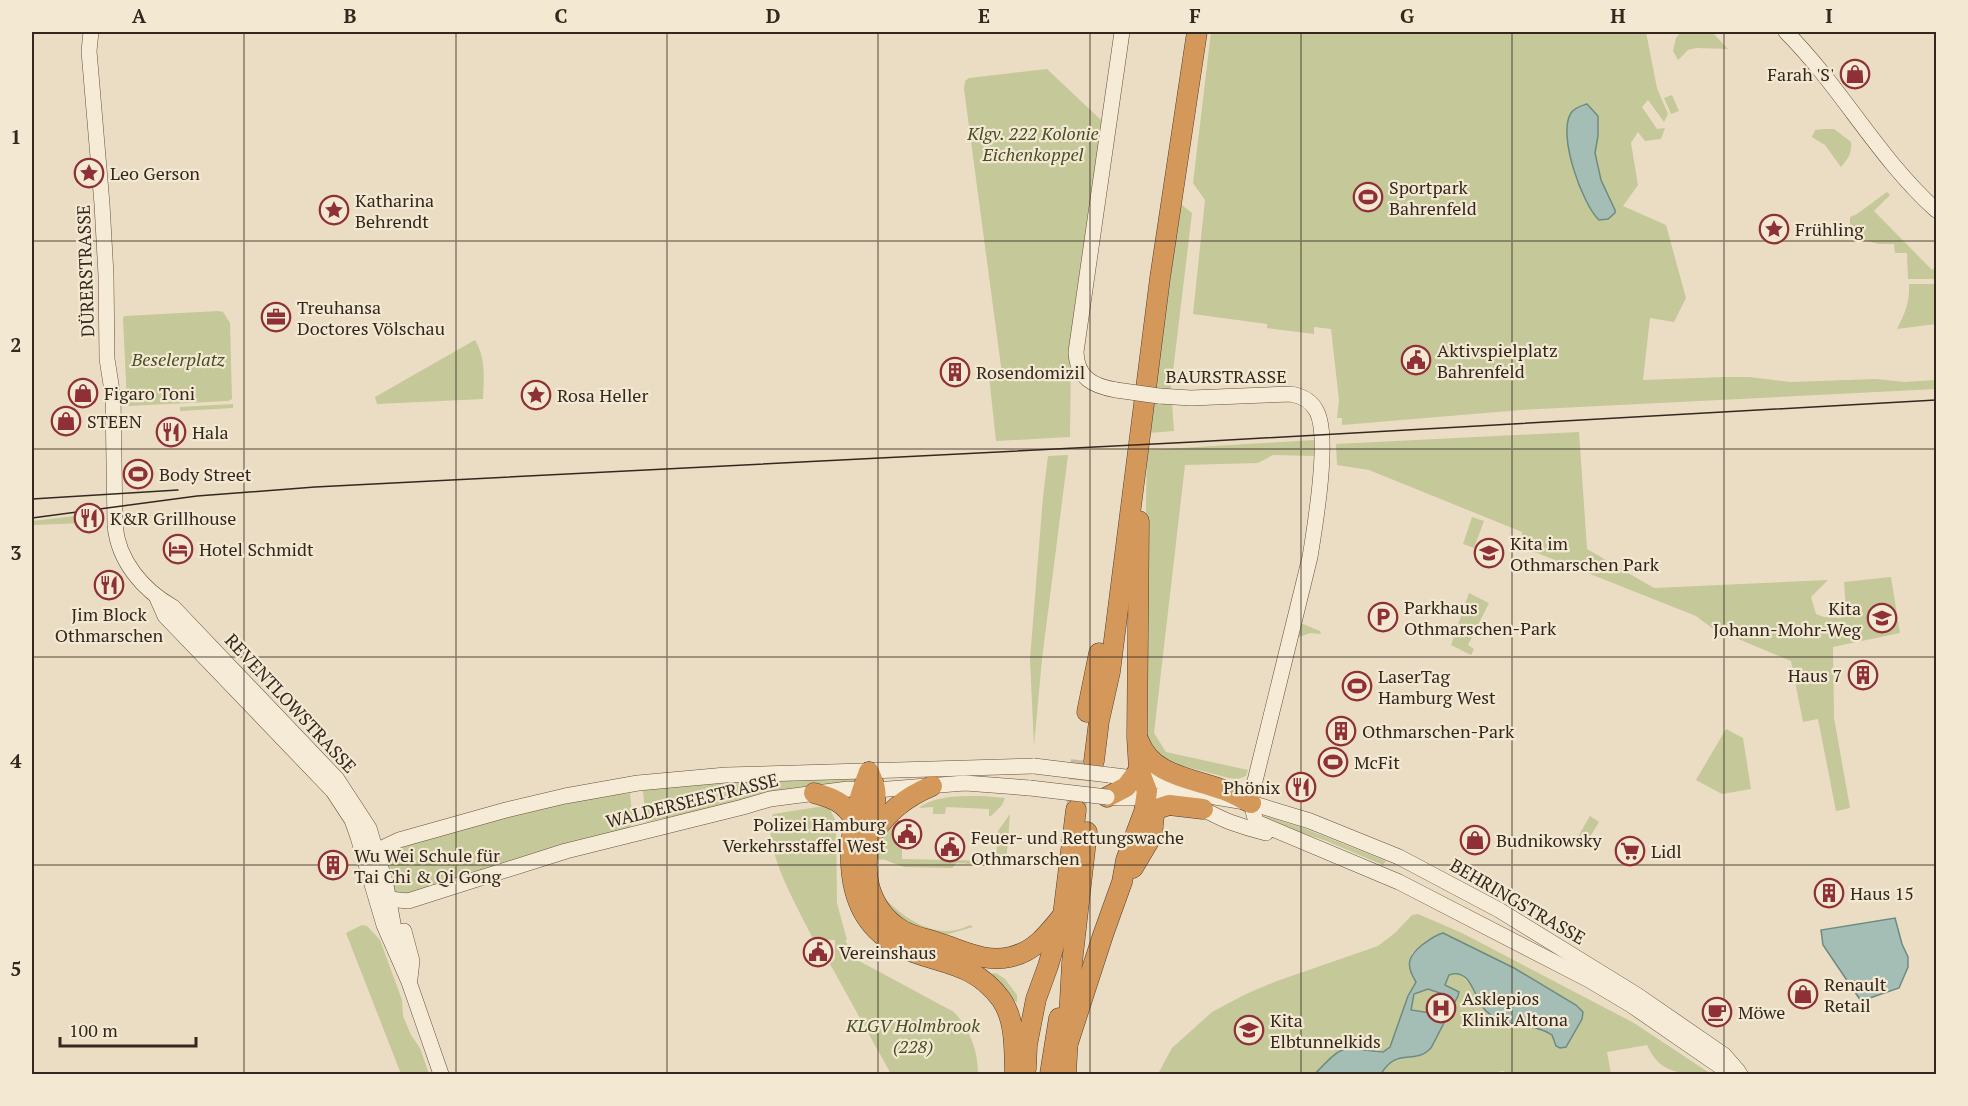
<svg xmlns="http://www.w3.org/2000/svg" width="1968" height="1106" font-family="'PT Serif',serif">
	<style>
		.green { fill: #c5c898 }
		.water { fill: #a5beb5; stroke: #6d8b82; stroke-width: 1.5; fill-rule: evenodd }
		.lines { fill: none; stroke-linecap: round; stroke-linejoin: round }
		.highway-tunnel { stroke: #c6b9a2; stroke-width: 20; stroke-dasharray: 20 10; stroke-linecap: butt }
		.secondary-casing { stroke: #65503f; stroke-width: 16 }
		.highway-casing { stroke: #523d2f; stroke-width: 21 }
		.secondary { stroke: #f6ebd6; stroke-width: 15 }
		.highway { stroke: #d4985a; stroke-width: 20 }
		.tram { stroke: #34281e; stroke-width: 1.5 }
		.secondary-bridge-casing { stroke: #65503f; stroke-width: 16; stroke-linecap: butt }
		.secondary-bridge { stroke: #f6ebd6; stroke-width: 15 }
		.grid { fill: none; stroke: #34281e; stroke-width: 1.5; stroke-opacity: 0.55 }
		.labels { text-anchor: middle; dominant-baseline: central; stroke-width: 4.5; stroke-linejoin: round; paint-order: stroke }
		.poi-label { font-size: 18px; fill: #34281e; stroke: #f3e8d2; text-anchor: start }
		.park-label { font-size: 18px; font-style: italic; fill: #474f26; stroke: #f3e8d2 }
		.street-label { font-size: 18px; fill: #34281e; stroke: #f3e8d2 }
		.neatline { fill: none; stroke: #34281e; stroke-width: 2 }
		.grid-label { font-size: 20px; text-anchor: middle; font-weight: bold; fill: #34281e }
	</style>
	<rect width="100%" height="100%" fill="#ebddc3"/>
	<g class="green">
		<polygon points="1211,32 1646,32 1657,88 1668,114 1664,122 1648,100 1642,107 1657,129 1665,128 1661,139 1645,141 1638,132 1631,143 1638,185 1623,206 1666,225 1686,298 1674,322 1650,318 1643,380 1724,377 1749,377 1791,382 1876,379 1904,382 1936,380 1936,389 1521,410 1342,425 1342,418 1337,418 1339,400 1331,329 1314,327 1314,334 1267,328 1267,324 1193,314 1205,200 1193,183"/>
		<polygon points="1681,32 1712,32 1728,49 1696,48 1688,50 1678,60 1673,51 1676,38"/>
		<polygon points="1047,69 1101,120 1104,132 1071,352 1070,437 996,441 989,376 1002,374 964,89 965,81 969,78"/>
		<polygon points="1672,95 1679,111 1671,114 1664,98"/>
		<path d="M1824,129H1834L1851,142C1852,153 1848,159 1841,167L1825,145L1812,137L1815,130Z"/>
		<polygon points="1887,192 1890,195 1874,211 1932,270 1936,266 1936,279 1908,279 1907,253 1895,253 1894,244 1879,244 1855,238 1850,224 1850,217 1857,214"/>
		<polygon points="1178,202 1192,213 1171,388 1174,431 1149,433"/>
		<path d="M1909,284H1936V324L1897,329C1905,313 1910,302 1909,284Z"/>
		<polygon points="218,311 223,312 230,323 232,399 228,401 129,406 127,404 123,318 125,316"/>
		<path d="M475,340C486,358 484,379 483,399L377,404L375,397Z"/>
		<polygon points="233,404 233,408 180,411 180,407"/>
		<polygon points="1579,432 1587,549 1654,588 1828,580 1811,597 1816,614 1824,617 1840,618 1846,609 1844,582 1891,577 1900,633 1833,647 1834,718 1850,808 1836,811 1818,719 1803,722 1791,661 1712,628 1696,616 1522,547 1522,532 1369,470 1337,465 1336,444"/>
		<polygon points="1314,440 1315,456 1273,455 1258,463 1185,465 1154,733 1166,752 1248,770 1246,776 1238,779 1229,778 1160,760 1147,741 1142,722 1147,450"/>
		<polygon points="1068,455 1042,659 1034,746 1030,659 1043,497 1048,456"/>
		<polygon points="84,515 84,523 32,525 32,521"/>
		<polygon points="1472,517 1484,521 1474,548 1463,544"/>
		<polygon points="1469,593 1489,603 1468,645 1474,649 1471,655 1451,645"/>
		<polygon points="1298,622 1320,631 1321,634 1310,633 1297,638"/>
		<polygon points="1726,729 1743,738 1751,789 1722,794 1696,780"/>
		<polygon points="860,778 859,783 732,804 646,822 643,791 646,787 682,783"/>
		<polygon points="624,790 624,794 630,793 633,822 631,825 631,828 406,894 395,893 383,852 456,828"/>
		<path d="M983,796L1005,798L1002,805L991,816H989V809L946,807L945,814H933V807L919,808C935,795 963,796 983,796Z"/>
		<path d="M824,806L829,807L836,822L837,903L847,940H845L852,952L861,962L954,1012C970,1029 978,1051 978,1074H891L830,964L835,959V940L813,939C799,909 760,846 773,814Z"/>
		<polygon points="1010,814 1006,864 1003,866 957,863 952,868 904,867 885,860 873,859 877,842 895,817 905,826 902,832 902,859 996,861 998,831"/>
		<polygon points="1265,816 1306,829 1386,861 1383,865 1324,840 1264,821"/>
		<polygon points="1590,816 1599,822 1585,845 1576,840"/>
		<path d="M879,892C901,917 936,943 970,925L973,927L945,935L902,924Z"/>
		<path d="M1418,914L1462,933L1634,1023L1711,1074C1683,1074 1660,1075 1647,1045L1607,1052L1611,1074H1505L1504,1071L1484,1074H1381C1399,1046 1414,1066 1431,1049L1458,996L1445,985L1449,975L1460,974L1476,991L1478,998L1507,1024L1537,1027L1552,1035L1570,1040L1582,1019L1583,1012L1576,1005L1563,997L1460,941L1436,935L1412,953L1411,975L1416,982C1401,1003 1404,1036 1384,1052L1342,1049L1315,1074H1158L1172,1048L1212,1012L1246,994L1277,981L1378,946L1395,933L1412,915Z"/>
		<polygon points="362,925 367,926 380,940 402,1000 403,1016 411,1035 420,1048 429,1074 401,1074 346,933"/>
		<polygon points="996,973 1005,979 1017,995 1017,1003 987,977 988,974"/>
		<path d="M1428,989L1443,994L1448,1003L1443,1012L1437,1014L1411,1010C1410,996 1415,993 1428,989Z"/>
	</g>
	<g class="water">
		<path d="M1587,104L1598,116V136L1595,153L1601,180L1615,210V213L1608,219L1599,220C1582,204 1557,134 1571,113C1575,107 1581,106 1587,104Z"/>
		<polygon points="1895,918 1902,944 1908,957 1908,967 1899,988 1861,1001 1823,945 1821,930"/>
		<path d="M1443,933L1514,968L1576,1005L1583,1012L1582,1019L1566,1047L1560,1048L1556,1046L1552,1035C1531,1021 1507,1030 1486,1011C1474,1000 1472,967 1449,975L1445,985L1459,992L1458,996L1431,1048C1414,1066 1398,1046 1381,1074H1315C1346,1040 1342,1049 1383,1052L1390,1047L1408,996L1416,982C1406,966 1407,957 1422,945C1429,940 1435,935 1443,933ZM1428,989L1443,994L1448,1003L1443,1012L1437,1014L1411,1010L1414,994Z"/>
	</g>
	<g class="lines">
		<polyline class="highway-tunnel" points="1076,810 1081,759"/>
		<g class="secondary-casing">
			<g id="secondary">
				<path d="M91,32L89,51L102,204L106,275L107,359L113,397L115,525C118,561 143,590 173,607L337,779L369,828L386,885L399,956"/>
				<path d="M1786,32C1841,87 1878,158 1936,210"/>
				<path d="M1116,390C1093,386 1077,378 1076,352L1122,32"/>
				<path d="M1159,396L1191,398L1291,394C1302,396 1312,401 1317,412C1330,438 1315,526 1310,557L1254,785L1251,803L1256,822L1399,882L1589,980L1631,1005L1718,1065L1740,1074"/>
				<polyline points="157,598 165,616 333,791 352,820 358,837 384,925 409,982 441,1074"/>
				<polyline points="1109,775 1158,781 1215,797 1251,803 1310,821 1399,857 1499,910 1637,995 1724,1055 1738,1071"/>
				<path d="M1107,797C1128,801 1148,794 1168,797C1191,800 1209,814 1230,822C1241,826 1254,830 1266,833"/>
				<polyline points="367,865 376,851 399,840 506,810 565,796 638,783 726,775 1034,766"/>
				<polyline points="374,889 389,899 408,901 566,851 743,807 770,799 848,789 876,790 965,783 1030,788"/>
				<polyline points="404,931 412,961 410,978"/>
			</g>
		</g>
		<g class="highway-casing">
			<g id="highway">
				<polyline points="1087,712 1099,653"/>
				<path d="M1139,741C1151,775 1191,778 1221,789C1231,792 1241,798 1251,803"/>
				<polyline points="1094,761 1099,721 1110,672 1160,278 1197,32"/>
				<path d="M869,772C846,829 834,914 901,947C938,965 972,960 1001,999C1016,1020 1014,1050 1015,1074"/>
				<path d="M869,772C871,777 874,783 875,789C877,797 874,808 873,816C869,840 863,865 870,889C875,905 886,920 900,929C912,937 926,938 939,943C962,950 985,963 1010,957C1034,952 1048,934 1063,915"/>
				<path d="M814,793C833,798 844,802 855,820"/>
				<polyline points="1107,797 1126,787 1139,770 1137,737 1139,521"/>
				<path d="M871,836C887,813 905,797 932,786"/>
				<polyline points="1133,868 1152,836 1154,815 1157,809 1169,805 1203,809"/>
				<polyline points="1068,1043 1103,935 1122,882 1126,860 1144,812 1147,791 1139,770"/>
				<polyline points="1026,1069 1027,1045 1036,999 1048,966 1063,915 1076,810"/>
				<polyline points="1050,1074 1059,1018"/>
				<polyline points="1066,1074 1072,963 1087,832"/>
			</g>
		</g>
		<use href="#secondary" class="secondary"/>
		<use href="#highway" class="highway"/>
		<g class="tram">
			<polyline points="32,499 178,490"/>
			<polyline points="32,518 197,496 315,487 1193,442 1936,400"/>
		</g>
		<g class="secondary-bridge-casing">
			<g id="secondary-bridge">
				<polyline points="1116,390 1159,396"/>
				<polyline points="1034,766 1109,775"/>
				<polyline points="1030,788 1107,797"/>
			</g>
		</g>
		<use href="#secondary-bridge" class="secondary-bridge"/>
	</g>
	<path class="grid" d="M244,32V1074M456,32V1074M667,32V1074M878,32V1074M1090,32V1074M1301,32V1074M1512,32V1074M1724,32V1074M32,241H1936M32,449H1936M32,657H1936M32,865H1936"/>
	<defs>
		<g id="shop-ring" transform="scale(1.5)"><circle r="9.5" fill="#f3e8d2" stroke="#8e3035" stroke-width="1.5"/><path d="M-5-2.5h2.3a2.7 3.5 0 0 1 5.4 0H5L5.5 6h-11ZM-1.5-2.5h3a1.5 2.3 0 0 0-3 0Z" fill="#8e3035"/></g>
		<g id="sight-ring" transform="scale(1.5)"><circle r="9.5" fill="#f3e8d2" stroke="#8e3035" stroke-width="1.5"/><path d="M0-6L1.8-2.2L6-1.7L2.9 1.2L3.7 5.4L0 3.3L-3.7 5.4L-2.9 1.2L-6-1.7L-1.8-2.2Z" fill="#8e3035"/></g>
		<g id="stadium-ring" transform="scale(1.5)"><circle r="9.5" fill="#f3e8d2" stroke="#8e3035" stroke-width="1.5"/><path d="M0-5a6.5 5 0 1 0 0 10a6.5 5 0 1 0 0-10ZM-3.5-1.8h7v3.6h-7Z" fill="#8e3035"/></g>
		<g id="office-ring" transform="scale(1.5)"><circle r="9.5" fill="#f3e8d2" stroke="#8e3035" stroke-width="1.5"/><path d="M-6-3h4V-5.5h4V-3h4V5H-6ZM-1-4.5V-3h2v-1.5ZM-6 0V1H6V0Z" fill="#8e3035"/></g>
		<g id="civic-ring" transform="scale(1.5)"><circle r="9.5" fill="#f3e8d2" stroke="#8e3035" stroke-width="1.5"/><path d="M-.6-6.5H3V-4.5H.6V-3L4-1V1h2V6H-6V1h2V-1L-.6-3ZM-1.2 2.5V6h2.4V2.5Z" fill="#8e3035"/></g>
		<g id="building-ring" transform="scale(1.5)"><circle r="9.5" fill="#f3e8d2" stroke="#8e3035" stroke-width="1.5"/><path d="M-4-6H4V6H1V3H-1V6H-4ZM-2.5-4.3h1.7v1.8h-1.7ZM.8-4.3h1.7v1.8H.8ZM-2.5-1h1.7V.8h-1.7ZM.8-1h1.7V.8H.8Z" fill="#8e3035"/></g>
		<g id="restaurant-ring" transform="scale(1.5)"><circle r="9.5" fill="#f3e8d2" stroke="#8e3035" stroke-width="1.5"/><path d="M-5-6h1v4h1v-4h1v4h1v-4h1v5L-1.5 .5V6h-2V.5L-5-1ZM5-6V6H3V1.5H1.5Q1.5-4 5-6Z" fill="#8e3035"/></g>
		<g id="hotel-ring" transform="scale(1.5)"><circle r="9.5" fill="#f3e8d2" stroke="#8e3035" stroke-width="1.5"/><path d="M-6-4.5h1.5V1H6V5H4.5V3h-9V5H-6ZM-4 0a1.8 1.8 0 1 1 3.6 0ZM.5 0V-2.5h3Q6-2.5 6 0Z" fill="#8e3035"/></g>
		<g id="school-ring" transform="scale(1.5)"><circle r="9.5" fill="#f3e8d2" stroke="#8e3035" stroke-width="1.5"/><path d="M0-5L7-2L0 1L-7-2ZM-4 1L0 2.5L4 1V4Q0 6-4 4Z" fill="#8e3035"/></g>
		<g id="parking-ring" transform="scale(1.5)"><circle r="9.5" fill="#f3e8d2" stroke="#8e3035" stroke-width="1.5"/><path d="M-3.5-5.5H1a3.5 3.5 0 0 1 0 7H-1V5.5H-3.5ZM-1-3.4V-.6H.8a1.4 1.4 0 0 0 0-2.8Z" fill="#8e3035"/></g>
		<g id="supermarket-ring" transform="scale(1.5)"><circle r="9.5" fill="#f3e8d2" stroke="#8e3035" stroke-width="1.5"/><path d="M-6-5.5h2.5l.6 2H6L4.5 2H-2.5L-4.4-4H-6ZM-1.5 3.2a1.3 1.3 0 1 0 .1 0ZM3 3.2a1.3 1.3 0 1 0 .1 0Z" fill="#8e3035"/></g>
		<g id="hospital-ring" transform="scale(1.5)"><circle r="9.5" fill="#f3e8d2" stroke="#8e3035" stroke-width="1.5"/><path d="M-5-5h3v3.5h4V-5h3V5h-3V1.5h-4V5h-3Z" fill="#8e3035"/></g>
		<g id="cafe-ring" transform="scale(1.5)"><circle r="9.5" fill="#f3e8d2" stroke="#8e3035" stroke-width="1.5"/><path d="M-5.5-4.5H6V0H3Q3 3.5 0 3.5H-2.5Q-5.5 3.5-5.5 0ZM3-3.2v2h1.7v-2ZM-6 4.5H4V6H-6Z" fill="#8e3035"/></g>
	</defs>
	<g fill-rule="evenodd">
		<use href="#shop-ring" x="1855" y="74"/>
		<use href="#sight-ring" x="89" y="173"/>
		<use href="#stadium-ring" x="1368" y="197"/>
		<use href="#sight-ring" x="334" y="210"/>
		<use href="#sight-ring" x="1774" y="229"/>
		<use href="#office-ring" x="276" y="317"/>
		<use href="#civic-ring" x="1416" y="360"/>
		<use href="#building-ring" x="955" y="372"/>
		<use href="#shop-ring" x="83" y="393"/>
		<use href="#sight-ring" x="536" y="395"/>
		<use href="#shop-ring" x="66" y="421"/>
		<use href="#restaurant-ring" x="171" y="432"/>
		<use href="#stadium-ring" x="138" y="474"/>
		<use href="#restaurant-ring" x="89" y="518"/>
		<use href="#hotel-ring" x="178" y="549"/>
		<use href="#school-ring" x="1489" y="553"/>
		<use href="#restaurant-ring" x="109" y="585"/>
		<use href="#parking-ring" x="1383" y="617"/>
		<use href="#school-ring" x="1882" y="618"/>
		<use href="#building-ring" x="1863" y="675"/>
		<use href="#stadium-ring" x="1357" y="686"/>
		<use href="#building-ring" x="1341" y="731"/>
		<use href="#stadium-ring" x="1333" y="762"/>
		<use href="#restaurant-ring" x="1301" y="787"/>
		<use href="#civic-ring" x="907" y="834"/>
		<use href="#shop-ring" x="1475" y="840"/>
		<use href="#civic-ring" x="950" y="847"/>
		<use href="#supermarket-ring" x="1630" y="851"/>
		<use href="#building-ring" x="333" y="865"/>
		<use href="#building-ring" x="1829" y="893"/>
		<use href="#civic-ring" x="818" y="952"/>
		<use href="#shop-ring" x="1803" y="994"/>
		<use href="#hospital-ring" x="1441" y="1008"/>
		<use href="#cafe-ring" x="1717" y="1012"/>
		<use href="#school-ring" x="1249" y="1030"/>
	</g>
	<g class="labels">
		<g class="poi-label">
			<text x="1834" y="74" text-anchor="end">Farah 'S'</text>
			<text x="110" y="173">Leo Gerson</text>
			<text x="1389" y="187">Sportpark<tspan x="1389" dy="21">Bahrenfeld</tspan></text>
			<text x="355" y="200">Katharina<tspan x="355" dy="21">Behrendt</tspan></text>
			<text x="1795" y="229">Frühling</text>
			<text x="297" y="307">Treuhansa<tspan x="297" dy="21">Doctores Völschau</tspan></text>
			<text x="1437" y="350">Aktivspielplatz<tspan x="1437" dy="21">Bahrenfeld</tspan></text>
			<text x="976" y="372">Rosendomizil</text>
			<text x="104" y="393">Figaro Toni</text>
			<text x="557" y="395">Rosa Heller</text>
			<text x="87" y="421">STEEN</text>
			<text x="192" y="432">Hala</text>
			<text x="159" y="474">Body Street</text>
			<text x="110" y="518">K&amp;R Grillhouse</text>
			<text x="1510" y="543">Kita im<tspan x="1510" dy="21">Othmarschen Park</tspan></text>
			<text x="199" y="549">Hotel Schmidt</text>
			<text x="1404" y="607">Parkhaus<tspan x="1404" dy="21">Othmarschen-Park</tspan></text>
			<text x="1861" y="608" text-anchor="end">Kita<tspan x="1861" dy="21">Johann-Mohr-Weg</tspan></text>
			<text x="109" y="614" text-anchor="middle">Jim Block<tspan x="109" dy="21">Othmarschen</tspan></text>
			<text x="1842" y="675" text-anchor="end">Haus 7</text>
			<text x="1378" y="676">LaserTag<tspan x="1378" dy="21">Hamburg West</tspan></text>
			<text x="1362" y="731">Othmarschen-Park</text>
			<text x="1354" y="762">McFit</text>
			<text x="1280" y="787" text-anchor="end">Phönix</text>
			<text x="886" y="824" text-anchor="end">Polizei Hamburg<tspan x="886" dy="21">Verkehrsstaffel West</tspan></text>
			<text x="971" y="837">Feuer- und Rettungswache<tspan x="971" dy="21">Othmarschen</tspan></text>
			<text x="1496" y="840">Budnikowsky</text>
			<text x="1651" y="851">Lidl</text>
			<text x="354" y="855">Wu Wei Schule für<tspan x="354" dy="21">Tai Chi &amp; Qi Gong</tspan></text>
			<text x="1850" y="893">Haus 15</text>
			<text x="839" y="952">Vereinshaus</text>
			<text x="1824" y="984">Renault<tspan x="1824" dy="21">Retail</tspan></text>
			<text x="1462" y="998">Asklepios<tspan x="1462" dy="21">Klinik Altona</tspan></text>
			<text x="1738" y="1012">Möwe</text>
			<text x="1270" y="1020">Kita<tspan x="1270" dy="21">Elbtunnelkids</tspan></text>
		</g>
		<g class="park-label">
			<text x="1033" y="133">Klgv. 222 Kolonie<tspan x="1033" dy="21">Eichenkoppel</tspan></text>
			<text x="178" y="359">Beselerplatz</text>
			<text x="913" y="1025">KLGV Holmbrook<tspan x="913" dy="21">(228)</tspan></text>
		</g>
		<g class="street-label">
			<text transform="translate(85 271) rotate(-92)">DÜRERSTRASSE</text>
			<text x="1226" y="376">BAURSTRASSE</text>
			<text transform="translate(291 703) rotate(47)">REVENTLOWSTRASSE</text>
			<text transform="translate(692 800) rotate(-14)">WALDERSEESTRASSE</text>
			<text transform="translate(1518 901) rotate(30)">BEHRINGSTRASSE</text>
		</g>
	</g>
	<rect width="1968" height="1106" fill="none" stroke="#f3e8d2" stroke-width="66"/>
	<path d="M60 1037v9h136v-9" fill="none" stroke="#34281e" stroke-width="3"/>
	<text x="69" y="1037" font-size="18" fill="#34281e" stroke="#f3e8d2" stroke-width="4.5" paint-order="stroke">100 m</text>
	<rect x="33" y="33" width="1902" height="1040" class="neatline"/>
	<g class="grid-label">
		<text x="139" y="23">A</text>
		<text x="350" y="23">B</text>
		<text x="561" y="23">C</text>
		<text x="773" y="23">D</text>
		<text x="984" y="23">E</text>
		<text x="1195" y="23">F</text>
		<text x="1407" y="23">G</text>
		<text x="1618" y="23">H</text>
		<text x="1829" y="23">I</text>
		<text x="16" y="144">1</text>
		<text x="16" y="352">2</text>
		<text x="16" y="560">3</text>
		<text x="16" y="768">4</text>
		<text x="16" y="976">5</text>
	</g>
</svg>
